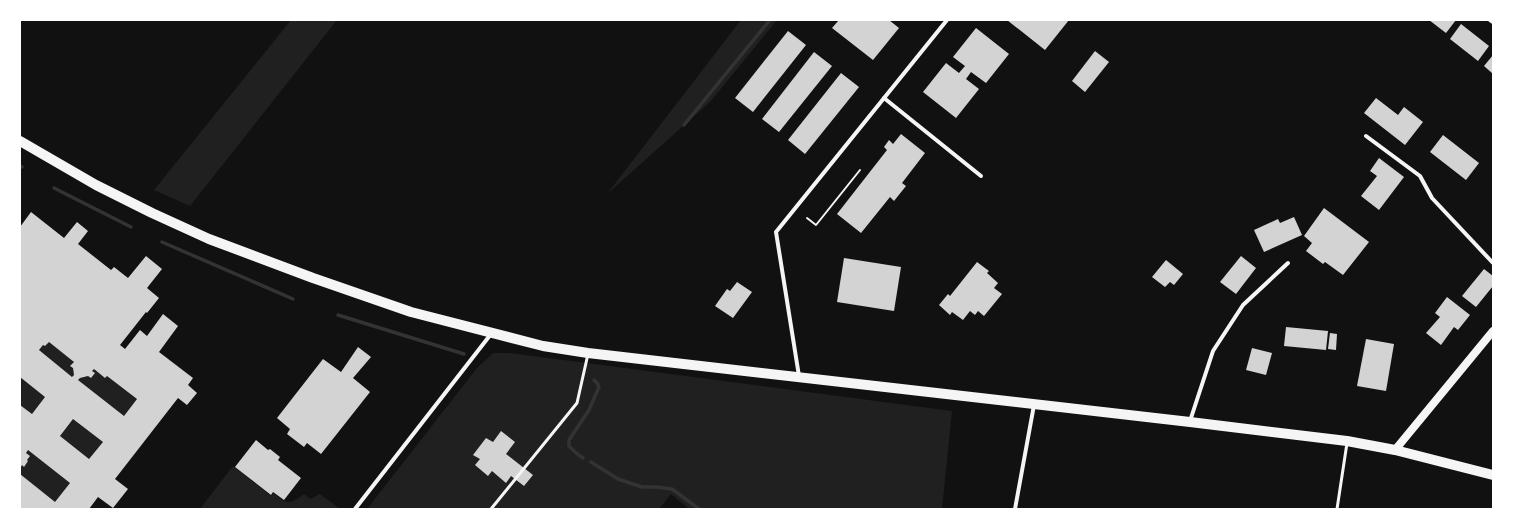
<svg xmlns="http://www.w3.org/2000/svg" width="1513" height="529" font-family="'Asap Condensed',sans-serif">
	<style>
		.green { fill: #202020 }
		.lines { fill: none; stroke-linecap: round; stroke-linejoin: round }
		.stream { stroke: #333; stroke-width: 3.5 }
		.building { fill: #d3d3d3; fill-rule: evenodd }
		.path { stroke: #f5f5f5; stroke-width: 2 }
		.service { stroke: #f5f5f5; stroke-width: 3 }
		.minor { stroke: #f5f5f5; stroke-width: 4 }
		.secondary { stroke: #f5f5f5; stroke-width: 8 }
		.primary { stroke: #f5f5f5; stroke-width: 10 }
	</style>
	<rect width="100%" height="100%" fill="#111"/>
	<g class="green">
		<polygon points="291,20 337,20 190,206 154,190"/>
		<polygon points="741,20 777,20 710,102 607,194"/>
		<polygon points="49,342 74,362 70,366 73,368 74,375 72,377 39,350 43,345 45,346"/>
		<polygon points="493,353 510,353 952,411 942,509 689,509 671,494 659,509 367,509 477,368"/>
		<polygon points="94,369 105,378 107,376 137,399 124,416 78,380 80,378 88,376 91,378 94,373 92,371"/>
		<polygon points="20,377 45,397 32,414 20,405"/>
		<polygon points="73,419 103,442 89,459 60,436"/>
		<polygon points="28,450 70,483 55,502 20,474 20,468 22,465 24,466 28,461 27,460 30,456 26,453"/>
		<path d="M233,466L271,496L273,493C286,504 290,505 304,494L310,499L320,494L340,509H200Z"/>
	</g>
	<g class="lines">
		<g class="stream">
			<polyline points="684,125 770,20"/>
			<polyline points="20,166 22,167"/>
			<polyline points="54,188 131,227"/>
			<polyline points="162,242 293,299"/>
			<polyline points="338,315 464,354"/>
			<polyline points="583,458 576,453 569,446 569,440 589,410 599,387 597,383 594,380"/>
			<polyline points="591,462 618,479 642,487 656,487 672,489 699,509"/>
		</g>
	</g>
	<g class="building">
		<polygon points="839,20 889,20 899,28 873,60 832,28"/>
		<polygon points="1007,20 1069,20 1045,50"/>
		<polygon points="1429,20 1456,20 1446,33"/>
		<polygon points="1461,24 1489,46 1478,61 1450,39"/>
		<polygon points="976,28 1009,54 986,83 971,72 966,79 979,89 956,118 923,92 946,63 959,73 965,66 953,57"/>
		<polygon points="788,31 806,45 753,112 735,98"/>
		<polygon points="1095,51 1109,62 1085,92 1072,81"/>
		<polygon points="814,52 832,66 779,132 762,119"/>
		<polygon points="1493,55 1493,74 1484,66"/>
		<polygon points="841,73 859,87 805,154 788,140"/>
		<polygon points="1376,98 1398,115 1404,107 1423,122 1405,145 1364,113"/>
		<polygon points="901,134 925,153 902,183 906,186 894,201 890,197 861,233 837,214 887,150 884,147 889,140 893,144"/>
		<polygon points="1443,135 1479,163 1466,180 1430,152"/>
		<polygon points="1379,158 1404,177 1379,210 1361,196 1377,176 1370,171"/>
		<polygon points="1324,208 1369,242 1343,275 1325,262 1323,264 1306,251 1312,243 1304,236"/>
		<path d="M31,212L64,238L77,222L88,231L78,244L111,270L114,267L128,278L146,256L162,269L147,288L159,298L147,313L146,312L120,345L125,349L140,330L147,336L163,314L178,326L159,352L193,378L188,385L197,393L187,405L178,398L115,479L128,489L113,508L98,497L89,509H20V474L55,502L70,483L28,450L26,453L30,456L27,460L28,461L24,467L22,465L20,469V405L32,414L45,397L20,377V227ZM49,342L74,362L70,366L73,368L74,375L72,377L39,350L43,345L45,346ZM94,369L105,378L107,376L137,399L124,416L78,380L80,378L88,376L91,378L95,373L92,371ZM73,419L103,442L89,459L60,436Z"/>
		<polygon points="1294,217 1302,235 1264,252 1254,230 1278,219 1280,223"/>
		<polygon points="1241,256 1256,268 1236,294 1220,282"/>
		<polygon points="844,258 901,267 894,311 837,302"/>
		<polygon points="1166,260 1183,274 1174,285 1170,282 1165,287 1152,277"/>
		<polygon points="977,262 989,271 987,273 998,283 994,288 1002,294 984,316 978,311 975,315 970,311 963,320 952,312 950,315 939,305 948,294 950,296"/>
		<polygon points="1484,269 1493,276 1493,286 1476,307 1462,296"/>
		<polygon points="737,282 752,292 733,318 715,306 727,289 730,291"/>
		<polygon points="1447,297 1470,315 1458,330 1454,327 1441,345 1426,333 1440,317 1435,313"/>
		<polygon points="1286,327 1328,331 1326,350 1284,346"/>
		<polygon points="1330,333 1337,334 1336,350 1328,349"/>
		<polygon points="1366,339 1394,344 1386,391 1357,386"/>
		<polygon points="358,347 371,357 353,378 370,392 321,454 307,443 304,447 287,434 290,429 277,418 323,359 341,372"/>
		<polygon points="1252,348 1272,353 1266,375 1246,370"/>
		<polygon points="501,431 515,442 506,454 533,475 524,486 511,476 506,483 492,471 488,476 475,465 480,459 473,455 486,438 493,442"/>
		<polygon points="256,440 268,450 270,449 280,457 278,460 301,478 284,500 273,492 271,495 235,467"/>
	</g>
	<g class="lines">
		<polyline class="path" points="807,218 816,225 860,170"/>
		<g class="service">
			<polyline points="491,509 577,403 588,354"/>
			<polyline points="1337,509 1347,443"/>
		</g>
		<g class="minor">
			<polyline points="1490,20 1493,22"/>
			<polyline points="884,98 981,176"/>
			<polyline points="1366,136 1420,176 1432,198 1493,263"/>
			<polyline points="799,376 776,232 947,20"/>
			<polyline points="1190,421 1213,351 1243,305 1288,263"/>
			<polyline points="355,509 491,334"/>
			<polyline points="1015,509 1034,405"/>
		</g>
		<polyline class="secondary" points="1395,450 1493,331"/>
		<polyline class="primary" points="20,141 96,185 152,213 209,239 313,278 411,312 543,346 588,353 1190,422 1347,441 1395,450 1493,475"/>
	</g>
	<rect width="1513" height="529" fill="none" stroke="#ffffff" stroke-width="42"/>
</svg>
